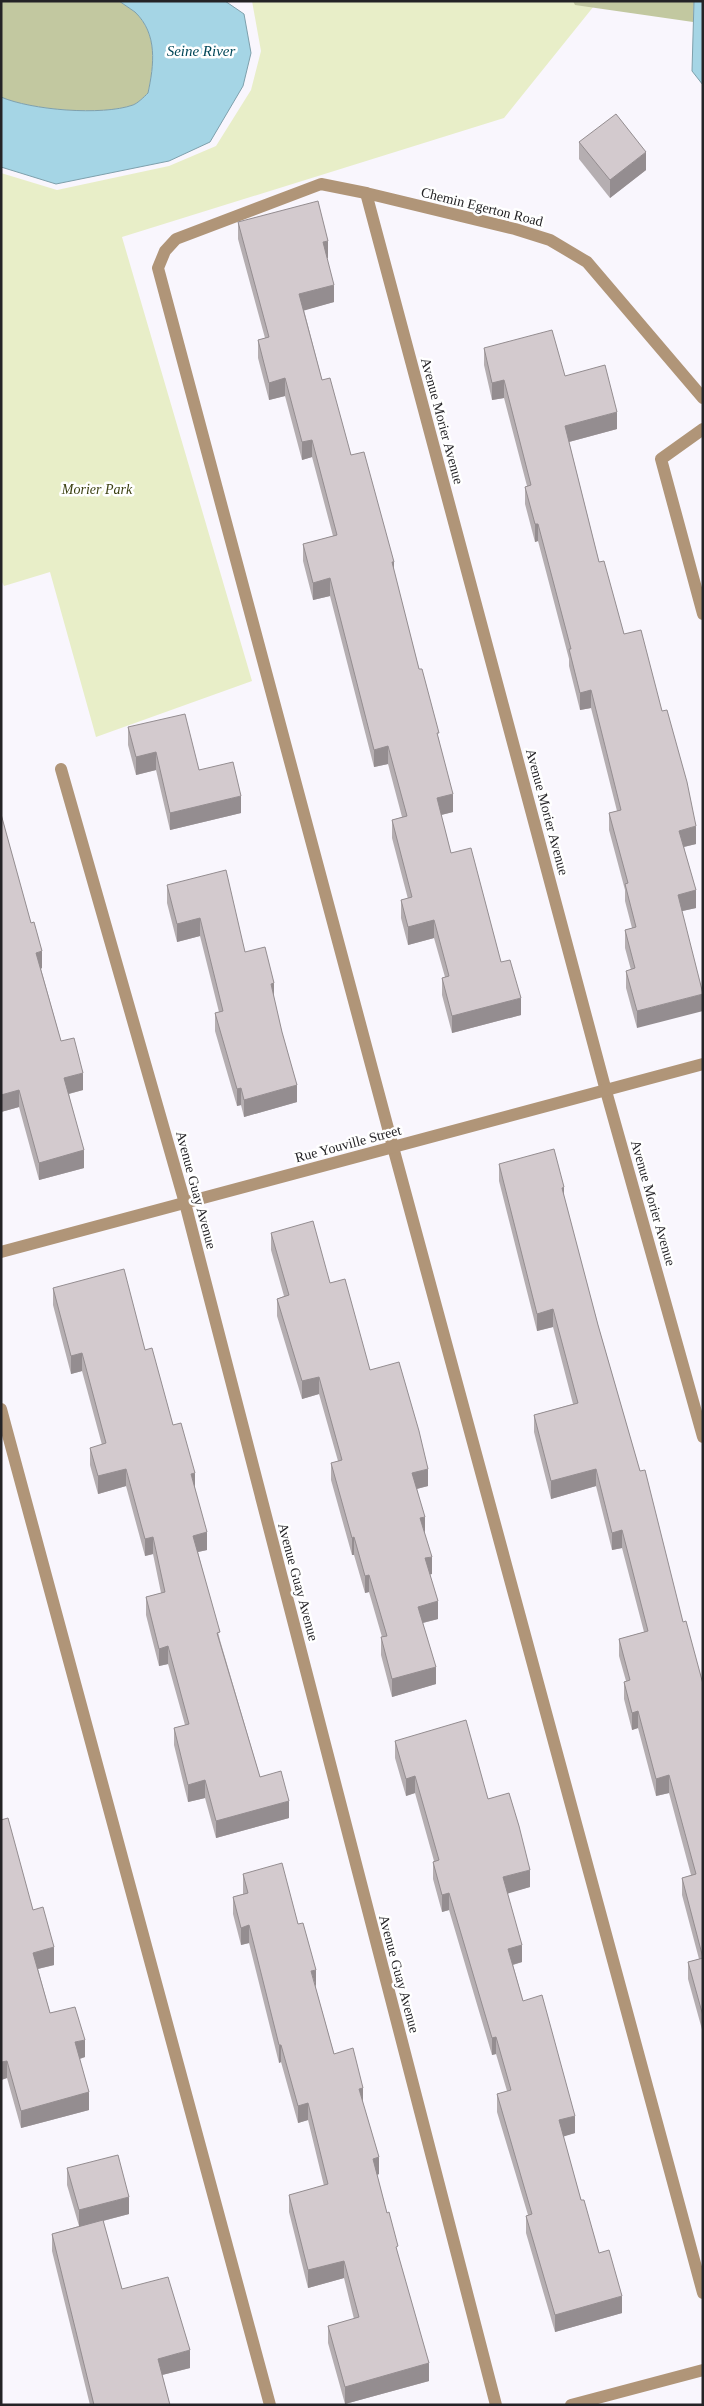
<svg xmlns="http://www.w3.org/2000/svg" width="704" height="2406" font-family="'Times New Roman',serif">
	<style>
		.green { fill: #e8eec8 }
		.forest { fill: #c2c8a0 }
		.water { fill: #a5d5e5; stroke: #7ea0ac }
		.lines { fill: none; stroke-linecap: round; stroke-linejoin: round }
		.service { stroke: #b09578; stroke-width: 12 }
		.minor { stroke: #b09578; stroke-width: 12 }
		.tertiary { stroke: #b09578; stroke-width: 12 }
		.wall { fill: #b5aeb1 }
		.shaded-wall { fill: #948d90 }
		.building { fill: #d3cace; stroke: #948d90 }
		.labels { text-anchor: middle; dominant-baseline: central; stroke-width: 5; stroke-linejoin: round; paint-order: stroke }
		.street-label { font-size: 14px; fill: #242326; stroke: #fff }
		.park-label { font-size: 14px; font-style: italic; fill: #3b4011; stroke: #fff }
		.water-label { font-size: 15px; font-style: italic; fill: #004758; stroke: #fff }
	</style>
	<rect width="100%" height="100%" fill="#f9f6fd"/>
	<polygon class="green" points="252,1 598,1 504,118 122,237 252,681 96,737 50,572 4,586 1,580 1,173 57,190 169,166 216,146 251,90 261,51"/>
	<g class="forest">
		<path d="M1,1H119C124,5 130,8 135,12C158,34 154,65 148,93C144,97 138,103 133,105C102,116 31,110 1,97Z"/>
		<polygon points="573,1 694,1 693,22 575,5"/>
	</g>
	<g class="water">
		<path d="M119,1H225L244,14L251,53L243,86L210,142L169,161L56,184L1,167V97C31,110 102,116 133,105C138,103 144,97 148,93C154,65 158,34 135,12C130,8 124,5 119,1Z"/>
		<polygon points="694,1 703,1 703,85 692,71"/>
	</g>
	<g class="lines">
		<g class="service">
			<polyline points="366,193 321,184 176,239 165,251 158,268 393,1147 703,2293"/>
			<polyline points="703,429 661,459 703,614"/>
			<polyline points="1,1409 270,2405"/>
		</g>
		<g class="minor">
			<polyline points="703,398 587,262 550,240 515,229 366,193 606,1091 703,1437"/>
			<polyline points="61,769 185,1203 496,2405"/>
			<polyline points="1,1252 703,1064"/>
		</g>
		<polyline class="tertiary" points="571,2405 703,2370"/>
	</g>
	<g class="wall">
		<polygon points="579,142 646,170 610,198 579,159"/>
		<polygon points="238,222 328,258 327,258 334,302 304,310 322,380 351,455 394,572 419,669 439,740 453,812 441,815 451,853 501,962 521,1015 452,1033 442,995 442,978 445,977 434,938 408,945 401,918 401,900 408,899 392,838 392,820 402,817 388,764 374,767 330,596 313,600 303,561 303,544 333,536 312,457 302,460 285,396 269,400 258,358 258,340 265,338 238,239"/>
		<polygon points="484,348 565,376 617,429 569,442 599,562 696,844 684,847 696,908 682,911 637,1028 626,988 626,971 631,970 625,948 625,930 632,928 625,901 625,890 609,830 609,813 617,811 591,708 580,710 569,666 569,659 538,541 535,542 525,504 525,487 527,486 504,398 492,400 484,365"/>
		<polygon points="128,727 199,770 241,813 170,830 156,770 136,775 128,745"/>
		<polygon points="1,814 42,968 41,969 61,1041 83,1090 69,1094 84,1168 39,1180 19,1107 1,1112"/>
		<polygon points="167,885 245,952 274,998 297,1102 244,1117 241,1105 237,1106 215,1031 215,1013 219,1012 200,936 177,942 167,903"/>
		<polygon points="499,1164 564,1198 598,1325 683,1622 703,1684 703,2033 688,1979 688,1962 699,1959 682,1895 682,1878 691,1875 669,1793 656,1796 638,1728 632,1730 624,1699 624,1682 626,1681 619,1656 619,1639 644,1632 622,1548 612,1550 596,1486 551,1499 534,1432 534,1415 573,1404 553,1327 537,1331 499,1181"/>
		<polygon points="271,1233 330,1283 370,1370 428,1486 417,1489 432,1574 430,1574 438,1619 423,1623 436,1684 392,1697 381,1655 381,1637 382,1637 369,1592 365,1593 354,1555 352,1555 331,1480 331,1463 338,1461 319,1394 302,1399 277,1316 277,1299 284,1296 271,1250"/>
		<polygon points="53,1288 145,1350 195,1488 207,1550 198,1552 220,1640 260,1777 289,1818 216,1838 205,1798 188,1802 174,1745 174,1728 185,1725 168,1664 159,1666 146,1615 146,1597 161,1593 153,1554 145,1556 126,1486 98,1494 90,1465 90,1448 102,1445 82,1371 71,1374 53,1305"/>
		<polygon points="395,1741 488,1799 530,1887 507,1893 522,1962 513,1965 523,2001 575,2133 563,2136 581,2200 599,2253 622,2313 555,2332 526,2233 526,2216 528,2215 497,2112 497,2094 507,2091 496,2054 492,2055 449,1910 442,1912 433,1879 433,1862 434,1861 415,1793 406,1796 395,1758"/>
		<polygon points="243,1874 298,1924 334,2054 363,2105 379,2174 377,2175 398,2255 429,2381 345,2404 328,2343 328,2326 354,2319 344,2278 308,2288 289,2212 289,2195 324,2186 308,2120 298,2123 281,2062 279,2063 249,1943 241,1945 233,1914 233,1897 243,1894"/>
		<polygon points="33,1910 54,1965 38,1969 50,2013 85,2057 80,2059 89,2110 21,2128 7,2078 1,2080"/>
		<polygon points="67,2168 129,2214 103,2221 122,2289 190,2368 162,2375 170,2405 90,2405 52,2251 52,2234 79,2226 67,2185"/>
	</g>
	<g class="shaded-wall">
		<polygon points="646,152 646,170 610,198 610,180"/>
		<polygon points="328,241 328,258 323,259 323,242"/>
		<polygon points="334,285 334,302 299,312 299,294"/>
		<polygon points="285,378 285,396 269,400 269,383"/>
		<polygon points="504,380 504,398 492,400 492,383"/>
		<polygon points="617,412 617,429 565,443 565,426"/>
		<polygon points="312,440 312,457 302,460 302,442"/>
		<polygon points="535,524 538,524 538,541 535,542"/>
		<polygon points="392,562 394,562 394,579"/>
		<polygon points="330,578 330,596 313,600 313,583"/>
		<polygon points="591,690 591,708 580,710 580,693"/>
		<polygon points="388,746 388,764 374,767 374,750"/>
		<polygon points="156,752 156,770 136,775 136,757"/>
		<polygon points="453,794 453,812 437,816 437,798"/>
		<polygon points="241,796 241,813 170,830 170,813"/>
		<polygon points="696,826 696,844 679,848 679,831"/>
		<polygon points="696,890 696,908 678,912 678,895"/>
		<polygon points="200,918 200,936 177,942 177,924"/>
		<polygon points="434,920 434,938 408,945 408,927"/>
		<polygon points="42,951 42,968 36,970 36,953"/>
		<polygon points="274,983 274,1000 271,984"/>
		<polygon points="703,994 703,1011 637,1028 637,1011"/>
		<polygon points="521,998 521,1015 452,1033 452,1016"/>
		<polygon points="83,1073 83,1090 64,1095 64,1078"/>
		<polygon points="297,1085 297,1102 244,1117 244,1100"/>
		<polygon points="241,1088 241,1105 237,1106 237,1089"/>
		<polygon points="19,1090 19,1107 1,1112 1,1095"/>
		<polygon points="84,1150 84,1168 39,1180 39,1163"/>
		<polygon points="564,1187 564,1204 562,1188"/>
		<polygon points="553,1309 553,1327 537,1331 537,1314"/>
		<polygon points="82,1353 82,1371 71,1374 71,1356"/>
		<polygon points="319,1377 319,1394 302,1399 302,1381"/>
		<polygon points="126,1469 126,1486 98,1494 98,1476"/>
		<polygon points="428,1469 428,1486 412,1490 412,1473"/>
		<polygon points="596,1469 596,1486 551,1499 551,1481"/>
		<polygon points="195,1473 195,1491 191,1474"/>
		<polygon points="425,1517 425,1534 420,1518"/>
		<polygon points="622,1530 622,1548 612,1550 612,1533"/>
		<polygon points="207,1532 207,1550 193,1553 193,1536"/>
		<polygon points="153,1537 153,1554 145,1556 145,1539"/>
		<polygon points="354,1537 354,1555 352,1555 352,1538"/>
		<polygon points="432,1557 432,1574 425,1576 425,1558"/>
		<polygon points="369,1575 369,1592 365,1593 365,1576"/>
		<polygon points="438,1601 438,1619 418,1624 418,1607"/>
		<polygon points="168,1646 168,1664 159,1666 159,1649"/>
		<polygon points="436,1667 436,1684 392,1697 392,1679"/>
		<polygon points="638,1711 638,1728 632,1730 632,1713"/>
		<polygon points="669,1775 669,1793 656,1796 656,1779"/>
		<polygon points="415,1776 415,1793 406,1796 406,1779"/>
		<polygon points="205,1780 205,1798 188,1802 188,1785"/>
		<polygon points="289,1801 289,1818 216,1838 216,1821"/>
		<polygon points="530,1870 530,1887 503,1895 503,1877"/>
		<polygon points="449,1893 449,1910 442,1912 442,1895"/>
		<polygon points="249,1925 249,1943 241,1945 241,1928"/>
		<polygon points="522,1945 522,1962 508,1966 508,1949"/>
		<polygon points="54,1947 54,1965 33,1970 33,1953"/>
		<polygon points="316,1970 316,1988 311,1971"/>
		<polygon points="496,2037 496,2054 492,2055 492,2038"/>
		<polygon points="85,2040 85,2057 75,2060 75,2042"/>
		<polygon points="279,2045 281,2045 281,2062 279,2063"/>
		<polygon points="7,2061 7,2078 1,2080 1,2062"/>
		<polygon points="363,2088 363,2105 359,2089"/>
		<polygon points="89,2092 89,2110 21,2128 21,2111"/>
		<polygon points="308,2103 308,2120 298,2123 298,2106"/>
		<polygon points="575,2116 575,2133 559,2138 559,2120"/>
		<polygon points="379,2157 379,2174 373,2176 373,2159"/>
		<polygon points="129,2197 129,2214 79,2227 79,2210"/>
		<polygon points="344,2261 344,2278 308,2288 308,2270"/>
		<polygon points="622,2296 622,2313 555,2332 555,2315"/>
		<polygon points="190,2350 190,2368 158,2376 158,2359"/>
		<polygon points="429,2363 429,2381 345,2404 345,2387"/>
	</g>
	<g class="building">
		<polygon points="616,114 646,152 610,180 579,142"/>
		<polygon points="318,201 328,241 323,242 334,285 299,294 322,380 330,378 351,455 364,452 394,562 392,562 419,669 422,669 439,733 437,733 453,794 437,798 451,853 471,848 501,962 510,960 521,998 452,1016 442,978 449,976 434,920 408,927 401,900 412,897 392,820 407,816 388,746 374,750 330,578 313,583 303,544 337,535 312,440 302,442 285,378 269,383 258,340 269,337 238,222"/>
		<polygon points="552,330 565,376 605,365 617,412 565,426 599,562 604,561 624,634 641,630 662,711 667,710 687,782 696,826 679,831 696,890 678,895 703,994 637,1011 626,971 635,968 625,930 636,927 625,884 628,883 609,813 621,810 591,690 580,693 569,649 571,649 538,524 535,524 525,487 531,485 504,380 492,383 484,348"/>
		<polygon points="185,714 199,770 233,762 241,796 170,813 156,752 136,757 128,727"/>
		<polygon points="1,814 31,923 34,922 42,951 36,953 61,1041 74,1038 83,1073 64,1078 84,1150 39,1163 19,1090 1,1095"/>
		<polygon points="226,870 245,952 265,947 274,983 271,984 282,1032 297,1085 244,1100 241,1088 237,1089 215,1013 223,1011 200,918 177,924 167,885"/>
		<polygon points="554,1149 564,1187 562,1188 598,1325 640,1471 645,1470 683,1622 686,1621 703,1684 703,1958 682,1878 696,1874 669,1775 656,1779 638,1711 632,1713 624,1682 630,1680 619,1639 648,1631 622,1530 612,1533 596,1469 551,1481 534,1415 578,1403 553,1309 537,1314 499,1164"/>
		<polygon points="313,1221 330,1283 345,1279 370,1370 399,1362 419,1431 428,1469 412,1473 425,1517 420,1518 432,1557 425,1558 438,1601 418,1607 436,1667 392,1679 381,1637 387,1636 369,1575 365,1576 354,1537 352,1538 331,1463 342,1460 319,1377 302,1381 277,1299 289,1295 271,1233"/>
		<polygon points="124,1269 145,1350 152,1348 173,1425 181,1423 195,1473 191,1474 207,1532 193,1536 220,1632 217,1633 260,1777 281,1771 289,1801 216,1821 205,1780 188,1785 174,1728 189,1724 168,1646 159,1649 146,1597 165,1592 153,1537 145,1539 126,1469 98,1476 90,1448 106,1443 82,1353 71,1356 53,1288"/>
		<polygon points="466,1720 488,1799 509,1793 519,1826 530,1870 503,1877 522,1945 508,1949 523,2001 542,1995 575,2116 559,2120 581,2200 584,2200 599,2253 609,2250 622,2296 555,2315 526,2216 532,2214 497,2094 511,2090 496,2037 492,2038 449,1893 442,1895 433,1862 439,1860 415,1776 406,1779 395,1741"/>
		<polygon points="8,1818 33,1910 43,1907 54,1947 33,1953 50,2013 75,2007 85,2040 75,2042 89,2092 21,2111 7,2061 1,2062 1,1820"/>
		<polygon points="282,1863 298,1924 303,1923 316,1970 311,1971 334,2054 353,2048 363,2088 359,2089 379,2157 373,2159 387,2213 389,2212 398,2246 396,2247 429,2363 345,2387 328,2326 359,2317 344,2261 308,2270 289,2195 328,2184 308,2103 298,2106 281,2045 279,2045 249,1925 241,1928 233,1897 248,1893 243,1874"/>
		<polygon points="703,1958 703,2016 688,1962"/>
		<polygon points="118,2155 129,2197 79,2210 67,2168"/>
		<polygon points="103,2220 122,2289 168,2277 190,2350 158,2359 170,2405 94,2405 52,2234"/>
	</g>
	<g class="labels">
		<g class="street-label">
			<text transform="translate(482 207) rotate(14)">Chemin Egerton Road</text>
			<text transform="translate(442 421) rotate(75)">Avenue Morier Avenue</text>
			<text transform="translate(547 812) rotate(75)">Avenue Morier Avenue</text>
			<text transform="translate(348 1144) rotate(-15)">Rue Youville Street</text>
			<text transform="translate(196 1190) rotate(75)">Avenue Guay Avenue</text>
			<text transform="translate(653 1203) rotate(74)">Avenue Morier Avenue</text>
			<text transform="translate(298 1582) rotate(75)">Avenue Guay Avenue</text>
			<text transform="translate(399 1974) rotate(75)">Avenue Guay Avenue</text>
		</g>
		<g class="park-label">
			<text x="97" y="489">Morier Park</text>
		</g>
		<g class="water-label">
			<text x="201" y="51">Seine River</text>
		</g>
	</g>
	<rect width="704" height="2406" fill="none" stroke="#242326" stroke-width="5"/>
</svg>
